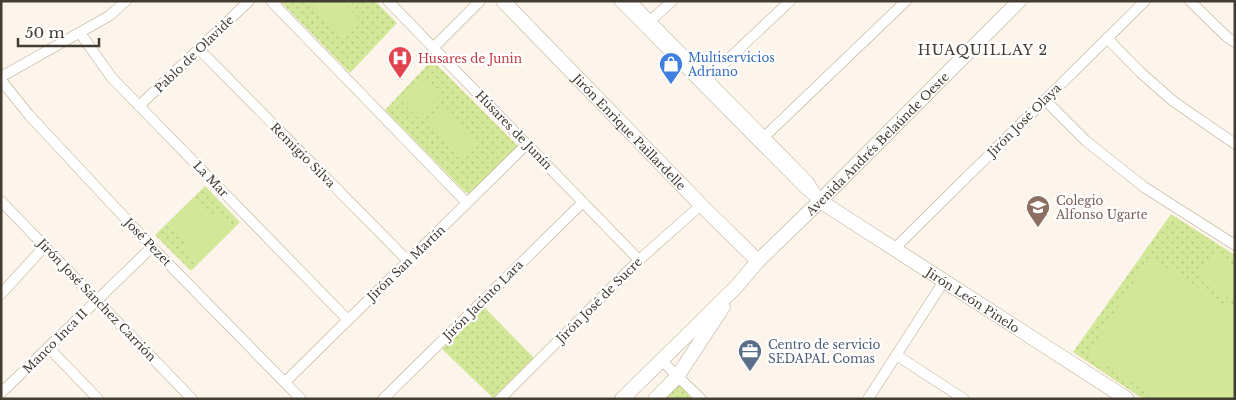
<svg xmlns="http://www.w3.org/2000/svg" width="1236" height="400" font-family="'Libre Baskerville',serif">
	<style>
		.grass { fill: url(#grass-dots) }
		.pitch { fill: #d2e798 }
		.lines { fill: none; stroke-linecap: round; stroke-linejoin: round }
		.street-casing { stroke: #b7a68d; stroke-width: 11 }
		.secondary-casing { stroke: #b7a68d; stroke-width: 15 }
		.street { stroke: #fff; stroke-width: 10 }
		.secondary { stroke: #fff; stroke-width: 14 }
		.labels { text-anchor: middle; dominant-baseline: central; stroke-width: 4.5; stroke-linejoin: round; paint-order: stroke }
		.street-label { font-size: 12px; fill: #423c31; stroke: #fff }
		.shop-label { font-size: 12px; fill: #366cbe; stroke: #fff; text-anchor: start }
		.health-label { font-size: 12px; fill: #be3a42; stroke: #fff; text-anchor: start }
		.education-label { font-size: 12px; fill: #785e54; stroke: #fff; text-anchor: start }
		.service-label { font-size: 12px; fill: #4e5e75; stroke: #fff; text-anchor: start }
		.neighbourhood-label { font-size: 14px; letter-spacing: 1px; fill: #423c31; stroke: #fff }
	</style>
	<defs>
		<pattern id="grass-dots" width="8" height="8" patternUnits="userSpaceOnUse" patternTransform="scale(1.25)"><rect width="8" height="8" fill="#d2e798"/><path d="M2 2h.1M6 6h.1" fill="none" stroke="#b6c783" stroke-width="1.8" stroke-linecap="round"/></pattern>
	</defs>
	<rect width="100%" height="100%" fill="#fdf5eb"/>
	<g class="grass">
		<polygon points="280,1 375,1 397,23 350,73"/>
		<polygon points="432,60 518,146 470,194 465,192 385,110"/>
		<polygon points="205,186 240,222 191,271 155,235"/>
		<polygon points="1171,214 1235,255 1235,399 1143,399 1073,352"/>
		<polygon points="484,307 534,358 493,398 442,349"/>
		<polygon points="678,383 692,399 664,399"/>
	</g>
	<g class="pitch">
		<polygon points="315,1 342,1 359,19 342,36 311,5"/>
		<polygon points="426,78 442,94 418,118 402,102"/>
		<polygon points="446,107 478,141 460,159 427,125"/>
		<polygon points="194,198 211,215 184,242 168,226"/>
		<polygon points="217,213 233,229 196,265 181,249"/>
		<polygon points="1214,254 1235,267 1235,302 1198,279"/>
		<polygon points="1150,257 1235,311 1235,399 1158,399 1088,354"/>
	</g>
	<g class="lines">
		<g class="street-casing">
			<g id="street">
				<polyline points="271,1 467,203"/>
				<polyline points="388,1 639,260"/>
				<polyline points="619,1 804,188 820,201"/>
				<polyline points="631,1 809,182 820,200"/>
				<polyline points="1190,1 1228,38 1235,42"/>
				<polyline points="647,24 672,1"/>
				<polyline points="80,33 112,78 348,320"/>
				<polyline points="1107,38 1140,72 1173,101 1235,144"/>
				<polyline points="434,47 480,1"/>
				<polyline points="199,49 408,261"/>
				<polyline points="1,77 109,16 126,1"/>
				<polyline points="1,80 29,115 152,247 301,399"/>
				<polyline points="702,84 790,1"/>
				<polyline points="1045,100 1086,141 1144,187 1235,245"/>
				<polyline points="139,106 249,1"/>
				<polyline points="759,142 906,1"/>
				<polyline points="1,201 192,399"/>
				<polyline points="894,249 1145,1"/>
				<polyline points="1,294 44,247"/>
				<polyline points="48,347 98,399"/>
				<polyline points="896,355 964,399"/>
				<polyline points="661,360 701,399"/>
				<polyline points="285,382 527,144"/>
				<polyline points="1,393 152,247"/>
				<polyline points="383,399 583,202"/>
				<polyline points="500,399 639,260 701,205"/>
				<polyline points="868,399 944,281"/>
			</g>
		</g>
		<g class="secondary-casing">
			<g id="secondary">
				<path id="s1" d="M503,1L701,205L758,261"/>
				<path id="s2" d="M820,201L1127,399"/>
				<path id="s3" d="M622,399L736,287L758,261L820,201L1019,1"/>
				<polyline points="655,399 677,377 723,307"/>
			</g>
		</g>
		<use href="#street" class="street"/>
		<use href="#secondary" class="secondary"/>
	</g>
	<defs>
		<g id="hospital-pin" transform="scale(1.25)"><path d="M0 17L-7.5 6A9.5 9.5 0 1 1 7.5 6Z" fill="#e0444e" stroke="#fff"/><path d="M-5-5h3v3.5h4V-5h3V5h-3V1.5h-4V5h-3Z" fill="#fff"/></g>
		<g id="shop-pin" transform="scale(1.25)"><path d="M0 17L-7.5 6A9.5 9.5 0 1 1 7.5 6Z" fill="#3f7fe0" stroke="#fff"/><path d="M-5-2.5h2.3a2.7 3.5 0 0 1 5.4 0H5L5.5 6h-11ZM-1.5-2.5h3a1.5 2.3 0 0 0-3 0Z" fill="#fff"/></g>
		<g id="school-pin" transform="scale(1.25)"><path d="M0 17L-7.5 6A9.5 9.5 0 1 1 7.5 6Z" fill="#8d6e63" stroke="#fff"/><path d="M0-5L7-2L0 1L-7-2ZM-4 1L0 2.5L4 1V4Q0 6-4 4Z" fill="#fff"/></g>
		<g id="office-pin" transform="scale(1.25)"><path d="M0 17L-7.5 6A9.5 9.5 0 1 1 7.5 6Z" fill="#5c6f8a" stroke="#fff"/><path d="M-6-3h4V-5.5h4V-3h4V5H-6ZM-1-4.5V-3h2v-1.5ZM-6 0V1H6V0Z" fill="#fff"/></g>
	</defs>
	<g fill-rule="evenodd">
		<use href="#hospital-pin" x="400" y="58"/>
		<use href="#shop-pin" x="671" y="64"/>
		<use href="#school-pin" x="1038" y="207"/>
		<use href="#office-pin" x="750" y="351"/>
	</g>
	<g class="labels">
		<g class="street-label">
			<text transform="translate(194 54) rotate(-44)">Pablo de Olavide</text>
			<text transform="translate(1024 120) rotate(-45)">Jirón José Olaya</text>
			<text transform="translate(514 130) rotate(46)">Húsares de Junín</text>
			<text stroke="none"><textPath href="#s1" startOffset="182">Jirón Enrique Paillardelle</textPath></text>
			<text stroke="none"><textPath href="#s3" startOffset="361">Avenida Andrés Belaúnde Oeste</textPath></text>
			<text transform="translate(303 155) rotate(45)">Remigio Silva</text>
			<text transform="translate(211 179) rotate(46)">La Mar</text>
			<text transform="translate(148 242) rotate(46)">José Pezet</text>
			<text transform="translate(406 263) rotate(-44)">Jirón San Martín</text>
			<text transform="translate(97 300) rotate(46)">Jirón José Sánchez Carrión</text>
			<text transform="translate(483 300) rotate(-45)">Jirón Jacinto Lara</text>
			<text transform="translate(599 300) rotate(-45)">Jirón José de Sucre</text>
			<text stroke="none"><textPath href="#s2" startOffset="182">Jirón León Pinelo</textPath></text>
			<text transform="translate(55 341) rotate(-45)">Manco Inca II</text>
		</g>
		<g class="shop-label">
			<text x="688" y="57">Multiservicios<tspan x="688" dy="14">Adriano</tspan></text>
		</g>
		<g class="health-label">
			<text x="418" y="58">Husares de Junin</text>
		</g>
		<g class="education-label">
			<text x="1056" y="200">Colegio<tspan x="1056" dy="14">Alfonso Ugarte</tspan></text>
		</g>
		<g class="service-label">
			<text x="768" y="344">Centro de servicio<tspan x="768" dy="14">SEDAPAL Comas</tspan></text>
		</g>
		<g class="neighbourhood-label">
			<text x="983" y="50">HUAQUILLAY 2</text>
		</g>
	</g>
	<rect width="1236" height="400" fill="none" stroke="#423c31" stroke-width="5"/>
	<path d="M18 38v8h81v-8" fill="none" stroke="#423c31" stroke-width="2.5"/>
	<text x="25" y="38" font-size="15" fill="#423c31" stroke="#ffffff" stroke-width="4" paint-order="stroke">50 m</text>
</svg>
